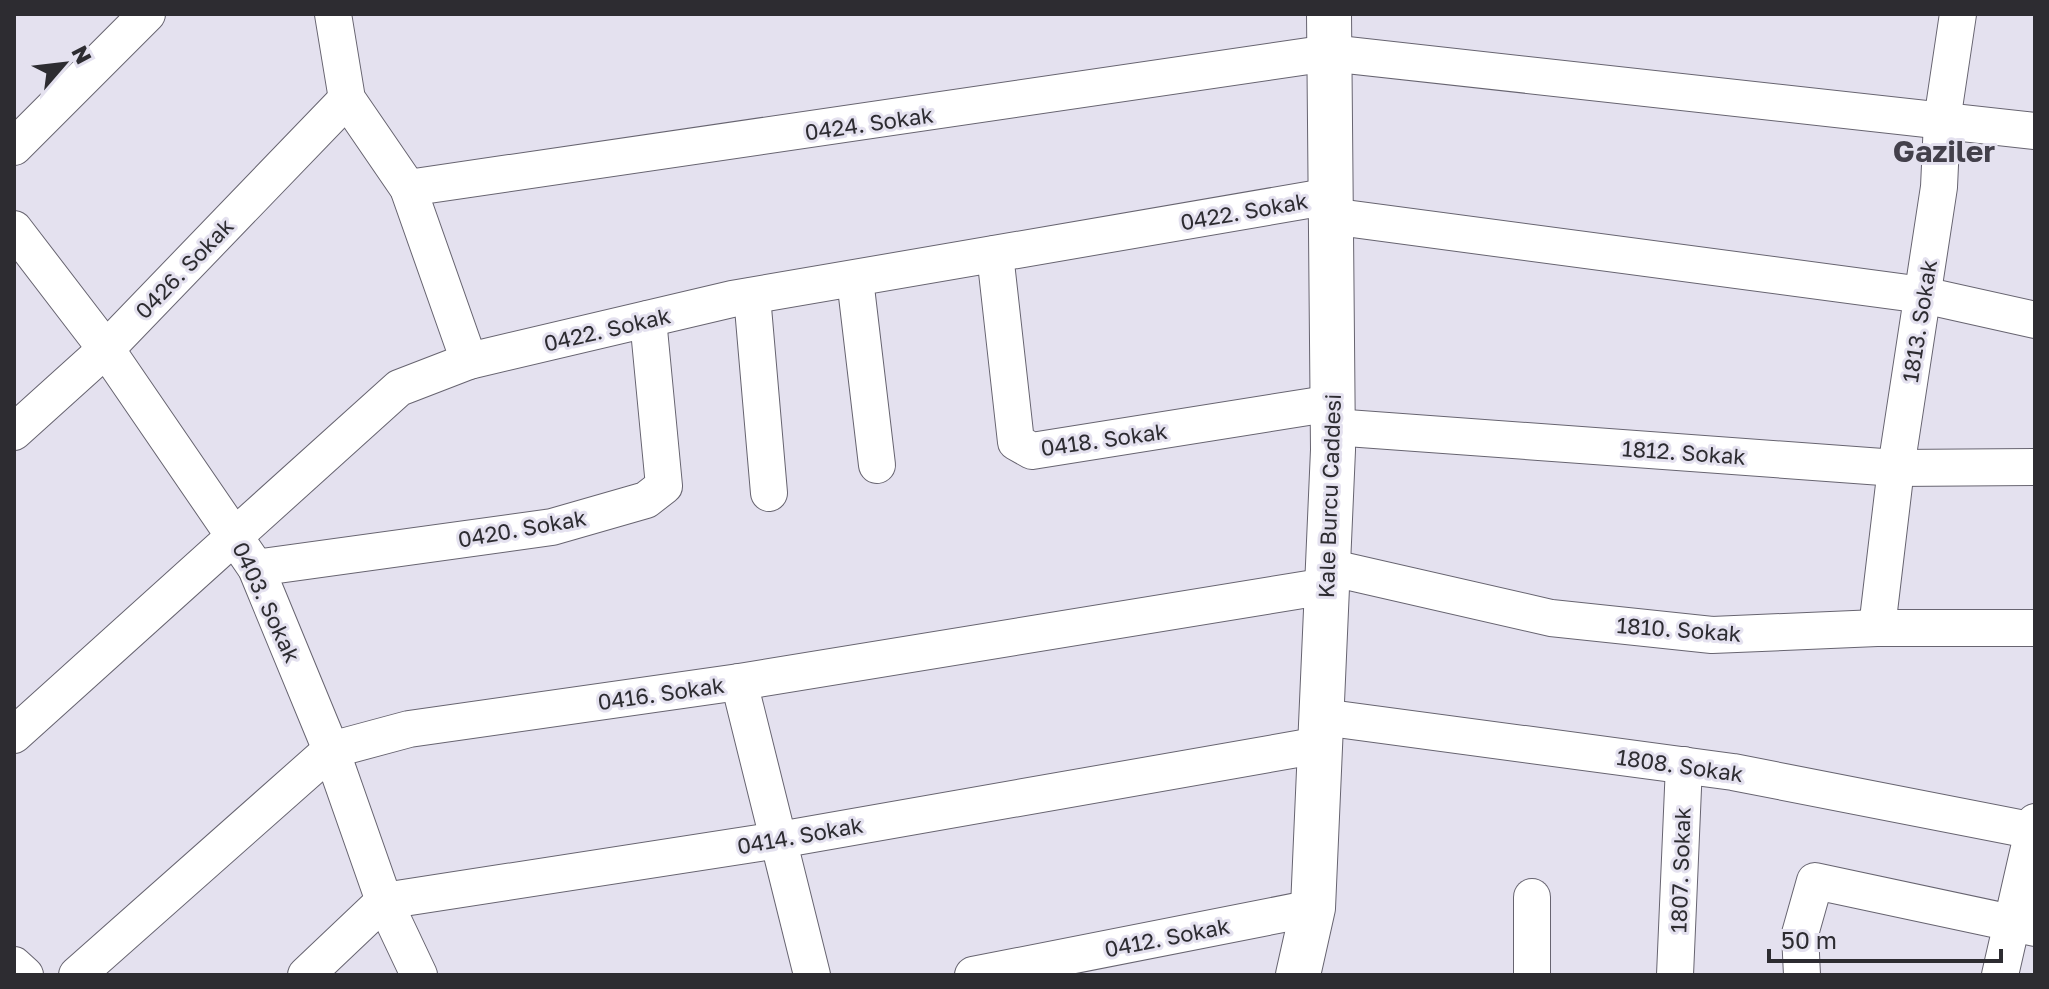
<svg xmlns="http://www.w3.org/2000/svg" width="2049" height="989" font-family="'Golos Text',sans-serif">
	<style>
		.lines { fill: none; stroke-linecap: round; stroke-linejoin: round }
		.minor-casing { stroke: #676470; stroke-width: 38 }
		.tertiary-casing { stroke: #676470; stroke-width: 46 }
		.minor { stroke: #fff; stroke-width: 36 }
		.tertiary { stroke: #fff; stroke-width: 44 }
		.labels { text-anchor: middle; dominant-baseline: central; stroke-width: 6; stroke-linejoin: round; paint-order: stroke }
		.street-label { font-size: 22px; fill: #2d2c31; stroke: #e4e1ef }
		.district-label { font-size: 30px; font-weight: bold; fill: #43404b; stroke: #e4e1ef }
	</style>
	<rect width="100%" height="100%" fill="#e4e1ef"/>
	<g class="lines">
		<g class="minor-casing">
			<g id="minor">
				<polyline points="333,14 347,99 408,188 469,361"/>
				<polyline points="14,147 147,14"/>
				<polyline points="408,188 1329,53 2035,131"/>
				<polyline points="1330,216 1923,295 2035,320"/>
				<polyline points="14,229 106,349 256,568 331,750 384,901 419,975"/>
				<polyline points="995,254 1016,442 1032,451 1333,403"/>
				<polyline points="855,279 877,465"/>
				<polyline points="752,296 769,493"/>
				<polyline points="1333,427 1896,468 2035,467"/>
				<polyline points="14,432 106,349 347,99"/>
				<polyline points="1328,567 1551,618 1712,635 1877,628 2035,628"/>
				<polyline points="256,568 552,527 646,500 664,486 648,319"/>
				<polyline points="1877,628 1896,468 1939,187 1942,121 1958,14"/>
				<polyline points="739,682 812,975"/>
				<polyline points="1322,717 1733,772 2035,831"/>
				<polyline points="14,735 399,388 469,361 732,299 1331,196"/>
				<polyline points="1532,897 1532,975"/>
				<polyline points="14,965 25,975"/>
				<polyline points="77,975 331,750 409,729 739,682 1327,586"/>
				<polyline points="306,975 384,901 779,840 1320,745"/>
				<polyline points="973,975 1313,908"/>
				<polyline points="1675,975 1684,765"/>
				<polyline points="1802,975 1800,934 1815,881 2035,928"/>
				<polyline points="2000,975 2035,822"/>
			</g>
		</g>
		<g class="tertiary-casing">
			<polyline id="tertiary" points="1298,975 1313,908 1333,450 1329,14"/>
		</g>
		<use href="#minor" class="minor"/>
		<use href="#tertiary" class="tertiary"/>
	</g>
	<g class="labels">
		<g class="street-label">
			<text transform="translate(869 123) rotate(-8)">0424. Sokak</text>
			<text transform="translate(1244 211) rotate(-10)">0422. Sokak</text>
			<text transform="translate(184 268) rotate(-46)">0426. Sokak</text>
			<text transform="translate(1919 321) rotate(-81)">1813. Sokak</text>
			<text transform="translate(607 329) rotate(-13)">0422. Sokak</text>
			<text transform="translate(1104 439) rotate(-8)">0418. Sokak</text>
			<text transform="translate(1684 452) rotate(4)">1812. Sokak</text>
			<text transform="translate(1329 496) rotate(-88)">Kale Burcu Caddesi</text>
			<text transform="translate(522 528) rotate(-10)">0420. Sokak</text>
			<text transform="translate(267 602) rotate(65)">0403. Sokak</text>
			<text transform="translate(1679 629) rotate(4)">1810. Sokak</text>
			<text transform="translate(661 693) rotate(-8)">0416. Sokak</text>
			<text transform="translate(1680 765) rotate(8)">1808. Sokak</text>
			<text transform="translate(800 835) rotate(-10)">0414. Sokak</text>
			<text transform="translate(1680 870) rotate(-88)">1807. Sokak</text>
			<text transform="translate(1167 937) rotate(-11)">0412. Sokak</text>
		</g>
		<g class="district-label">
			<text x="1944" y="151">Gaziler</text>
		</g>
	</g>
	<rect width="2049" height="989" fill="none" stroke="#2d2c31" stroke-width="32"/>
	<g transform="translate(64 64) rotate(62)" stroke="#e4e1ef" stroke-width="6" paint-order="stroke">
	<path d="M0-6L14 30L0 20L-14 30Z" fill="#2d2c31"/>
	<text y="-12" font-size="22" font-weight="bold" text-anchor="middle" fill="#2d2c31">N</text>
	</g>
	<path d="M1769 949v12h232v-12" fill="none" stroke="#2d2c31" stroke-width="4"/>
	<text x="1781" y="949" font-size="24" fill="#2d2c31" stroke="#e4e1ef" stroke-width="6" paint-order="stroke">50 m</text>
</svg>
